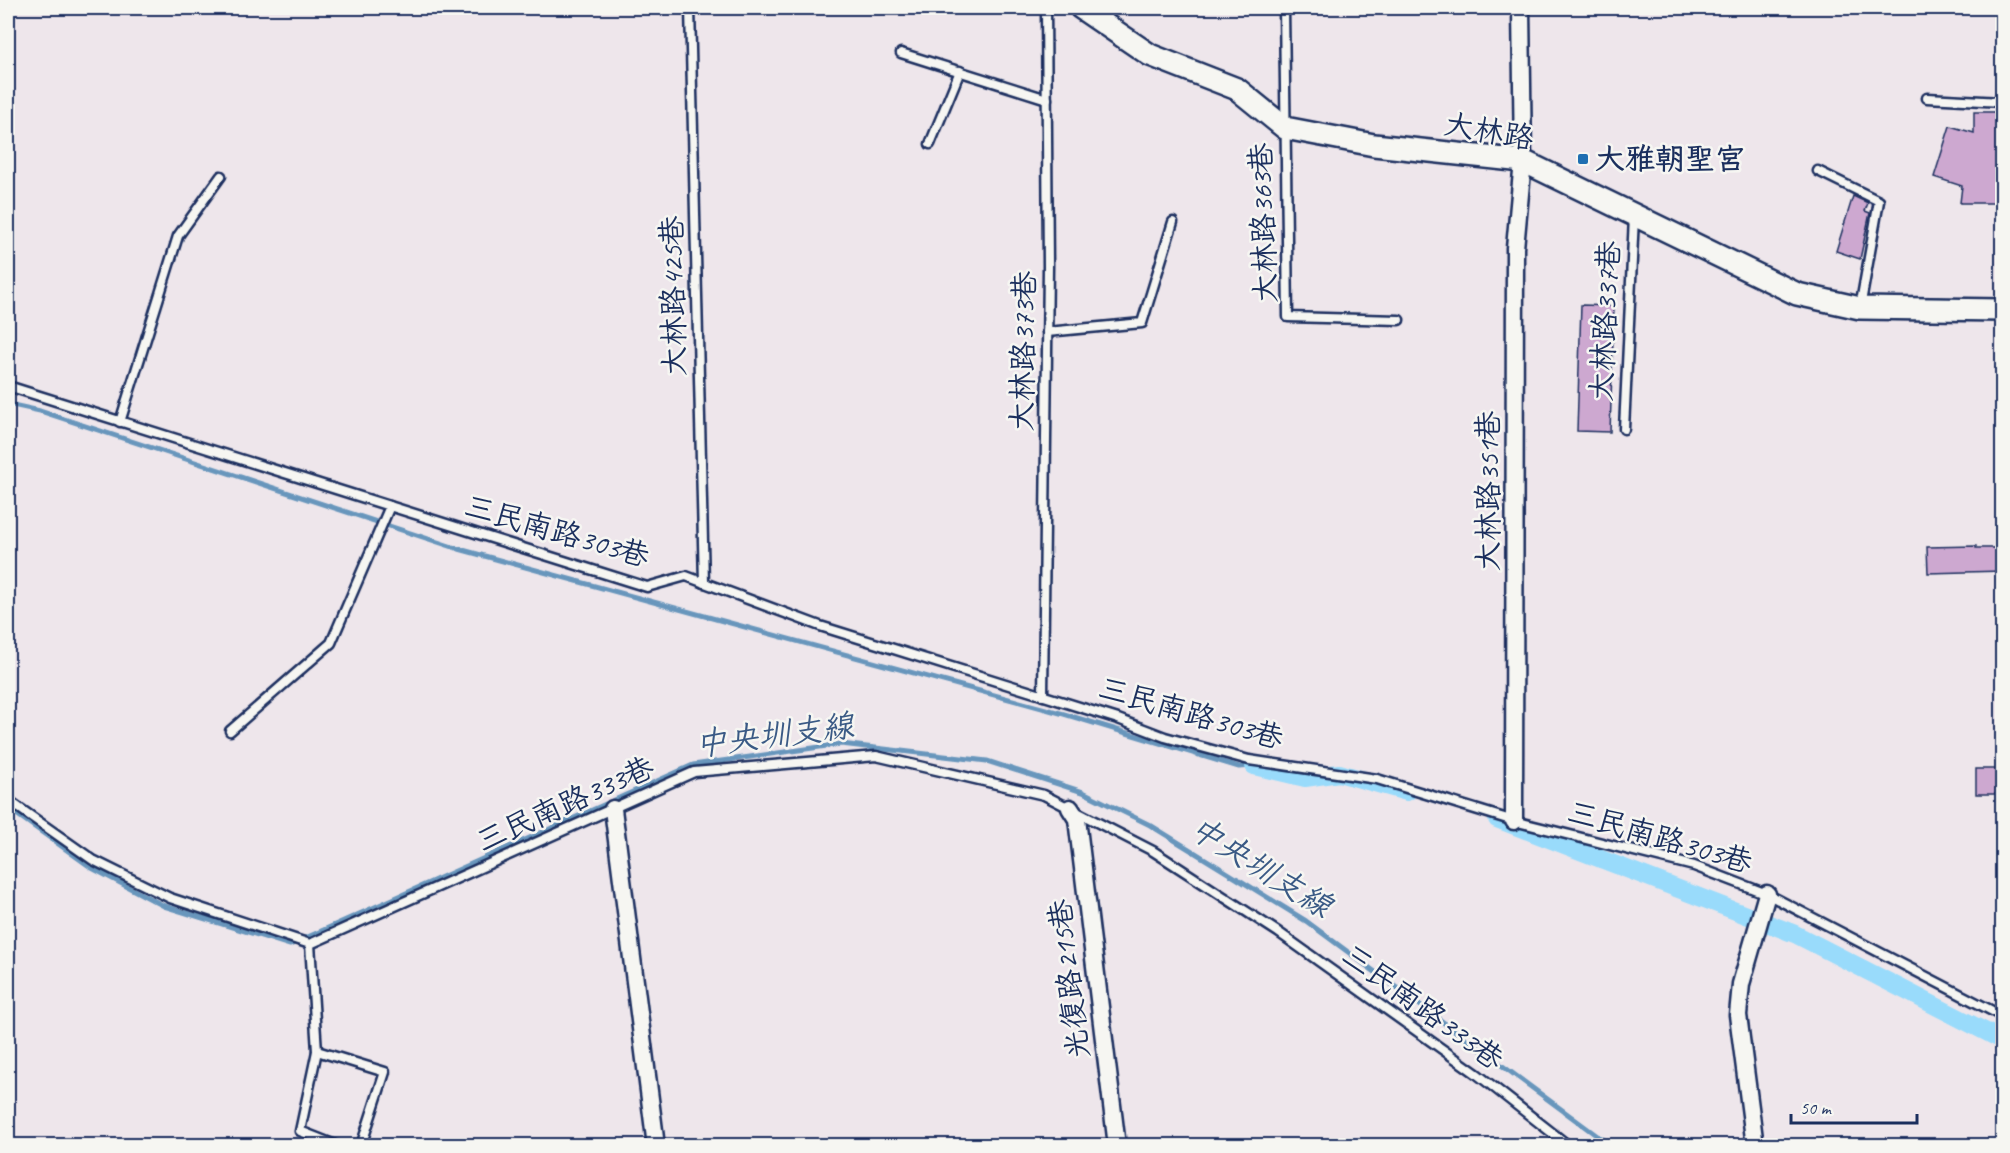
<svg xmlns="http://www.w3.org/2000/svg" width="2010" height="1153" font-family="Caveat,'LXGW WenKai TC',sans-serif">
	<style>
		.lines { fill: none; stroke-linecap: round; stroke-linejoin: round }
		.stream { stroke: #6796bc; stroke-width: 5 }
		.canal { stroke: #99dbfb; stroke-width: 18 }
		.building { fill: #cda8d0; stroke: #1b2f5e; stroke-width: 1.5 }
		.service-casing { stroke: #1b2f5e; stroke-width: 13 }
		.minor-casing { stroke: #1b2f5e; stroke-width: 21 }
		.tertiary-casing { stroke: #1b2f5e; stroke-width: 26 }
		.service { stroke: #f6f6f2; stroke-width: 8 }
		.minor { stroke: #f6f6f2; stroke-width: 16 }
		.tertiary { stroke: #f6f6f2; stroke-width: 21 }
		.poi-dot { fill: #1f6fb2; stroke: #f6f6f2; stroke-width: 2 }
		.labels { text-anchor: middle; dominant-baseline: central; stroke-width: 5; stroke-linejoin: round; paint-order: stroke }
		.street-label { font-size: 30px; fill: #1b2f5e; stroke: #f6f6f2 }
		.poi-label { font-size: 30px; font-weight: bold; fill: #1b2f5e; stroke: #f6f6f2; text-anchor: start }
		.water-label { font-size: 32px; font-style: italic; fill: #3a5a85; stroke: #f6f6f2 }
	</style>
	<rect width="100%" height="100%" fill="#eee6eb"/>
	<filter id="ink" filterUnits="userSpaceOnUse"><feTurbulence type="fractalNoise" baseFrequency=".0167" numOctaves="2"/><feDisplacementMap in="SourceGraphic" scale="12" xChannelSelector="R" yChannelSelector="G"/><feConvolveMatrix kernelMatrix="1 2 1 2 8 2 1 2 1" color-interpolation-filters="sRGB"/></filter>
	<g filter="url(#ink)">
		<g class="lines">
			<g class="stream">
				<polyline points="8,404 40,411 459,549 1064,714 1239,767 1254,766"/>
				<polyline points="8,808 92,868 164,906 290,945 693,765 841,744 987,761 1083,792 1150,825 1306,921 1611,1146"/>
			</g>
			<g class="canal">
				<polyline points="1254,766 1305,778 1339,773 1407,792"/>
				<polyline points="1497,819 1795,934 2002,1040"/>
			</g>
		</g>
		<g class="building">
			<polygon points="1974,112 2002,112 2002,203 1960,203 1962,186 1934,177 1950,126 1974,133"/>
			<polygon points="1853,196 1868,203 1865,211 1870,213 1860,259 1836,251"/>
			<polygon points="1581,305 1614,306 1610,432 1577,431"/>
			<polygon points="1976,546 1976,548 2002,548 2002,571 1928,573 1927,547"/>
			<rect x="1976" y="769" width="26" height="25"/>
		</g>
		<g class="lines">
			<g class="service-casing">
				<g id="service">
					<polyline points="690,8 704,583"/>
					<polyline points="1284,8 1288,317 1399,320"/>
					<polyline points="901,53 1047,99"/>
					<polyline points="1927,98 2002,102"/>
					<polyline points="930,144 960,71"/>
					<polyline points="1818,171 1879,201 1860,308"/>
					<polyline points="1047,332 1142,323 1173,222"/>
					<polyline points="8,386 647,587 686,576 820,626 1118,719 1165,737 1249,760 1377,779 1514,821 1694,866 1767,894 2002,1016"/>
					<polyline points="120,422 178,236 221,176"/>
					<polyline points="1624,429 1634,217"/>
					<polyline points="1043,696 1048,266 1046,8"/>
					<polyline points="230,731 331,643 390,506"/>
					<polyline points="8,800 93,860 170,898 310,944"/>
					<polyline points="310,944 694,772 876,756 1044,795 1153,851 1278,932 1477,1074 1569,1146"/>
					<polyline points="310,944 317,1051 300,1131 338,1146"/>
					<polyline points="317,1051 385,1072 361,1146"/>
				</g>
			</g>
			<g class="minor-casing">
				<g id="minor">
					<polyline points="1070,808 1077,819 1117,1146"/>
					<polyline points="613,809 656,1146"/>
					<polyline points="1514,821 1515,248 1523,161 1521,8"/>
					<polyline points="1755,1146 1738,1015 1741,984 1767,894"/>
				</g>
			</g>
			<g class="tertiary-casing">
				<polyline id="tertiary" points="1081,8 1150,55 1237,89 1285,128 1374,145 1523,161 1797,294 1860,308 2002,310"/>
			</g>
			<use href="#service" class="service"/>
			<use href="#minor" class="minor"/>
			<use href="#tertiary" class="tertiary"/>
		</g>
	</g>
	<rect class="poi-dot" x="1577" y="153" width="12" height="12" rx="3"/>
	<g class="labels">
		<g class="street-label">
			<text transform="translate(1489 131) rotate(10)">大林路</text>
			<text transform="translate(1263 223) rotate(-92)">大林路363巷</text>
			<text transform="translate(673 296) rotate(-91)">大林路425巷</text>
			<text transform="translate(1605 321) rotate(-87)">大林路337巷</text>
			<text transform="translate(1023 351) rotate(-89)">大林路373巷</text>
			<text transform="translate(1488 491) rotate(-90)">大林路351巷</text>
			<text transform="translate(557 531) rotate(16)">三民南路303巷</text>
			<text transform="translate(1191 713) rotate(16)">三民南路303巷</text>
			<text transform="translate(565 804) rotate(-24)">三民南路333巷</text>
			<text transform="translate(1660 837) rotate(16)">三民南路303巷</text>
			<text transform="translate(1069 979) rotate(-97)">光復路215巷</text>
			<text transform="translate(1423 1007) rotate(36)">三民南路333巷</text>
		</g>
		<g class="poi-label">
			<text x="1595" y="159">大雅朝聖宮</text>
		</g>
		<g class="water-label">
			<text transform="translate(774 735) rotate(-7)">中央圳支線</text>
			<text transform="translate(1261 867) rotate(32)">中央圳支線</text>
		</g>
	</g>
	<rect width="2010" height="1153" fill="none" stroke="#f6f6f2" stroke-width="30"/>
	<rect x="15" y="15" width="1980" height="1123" fill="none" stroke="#1b2f5e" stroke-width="2" filter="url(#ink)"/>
	<path d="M1791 1114v9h126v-9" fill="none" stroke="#1b2f5e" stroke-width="3"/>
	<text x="1800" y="1114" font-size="18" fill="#1b2f5e" stroke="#f6f6f2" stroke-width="4.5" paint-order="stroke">50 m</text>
</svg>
